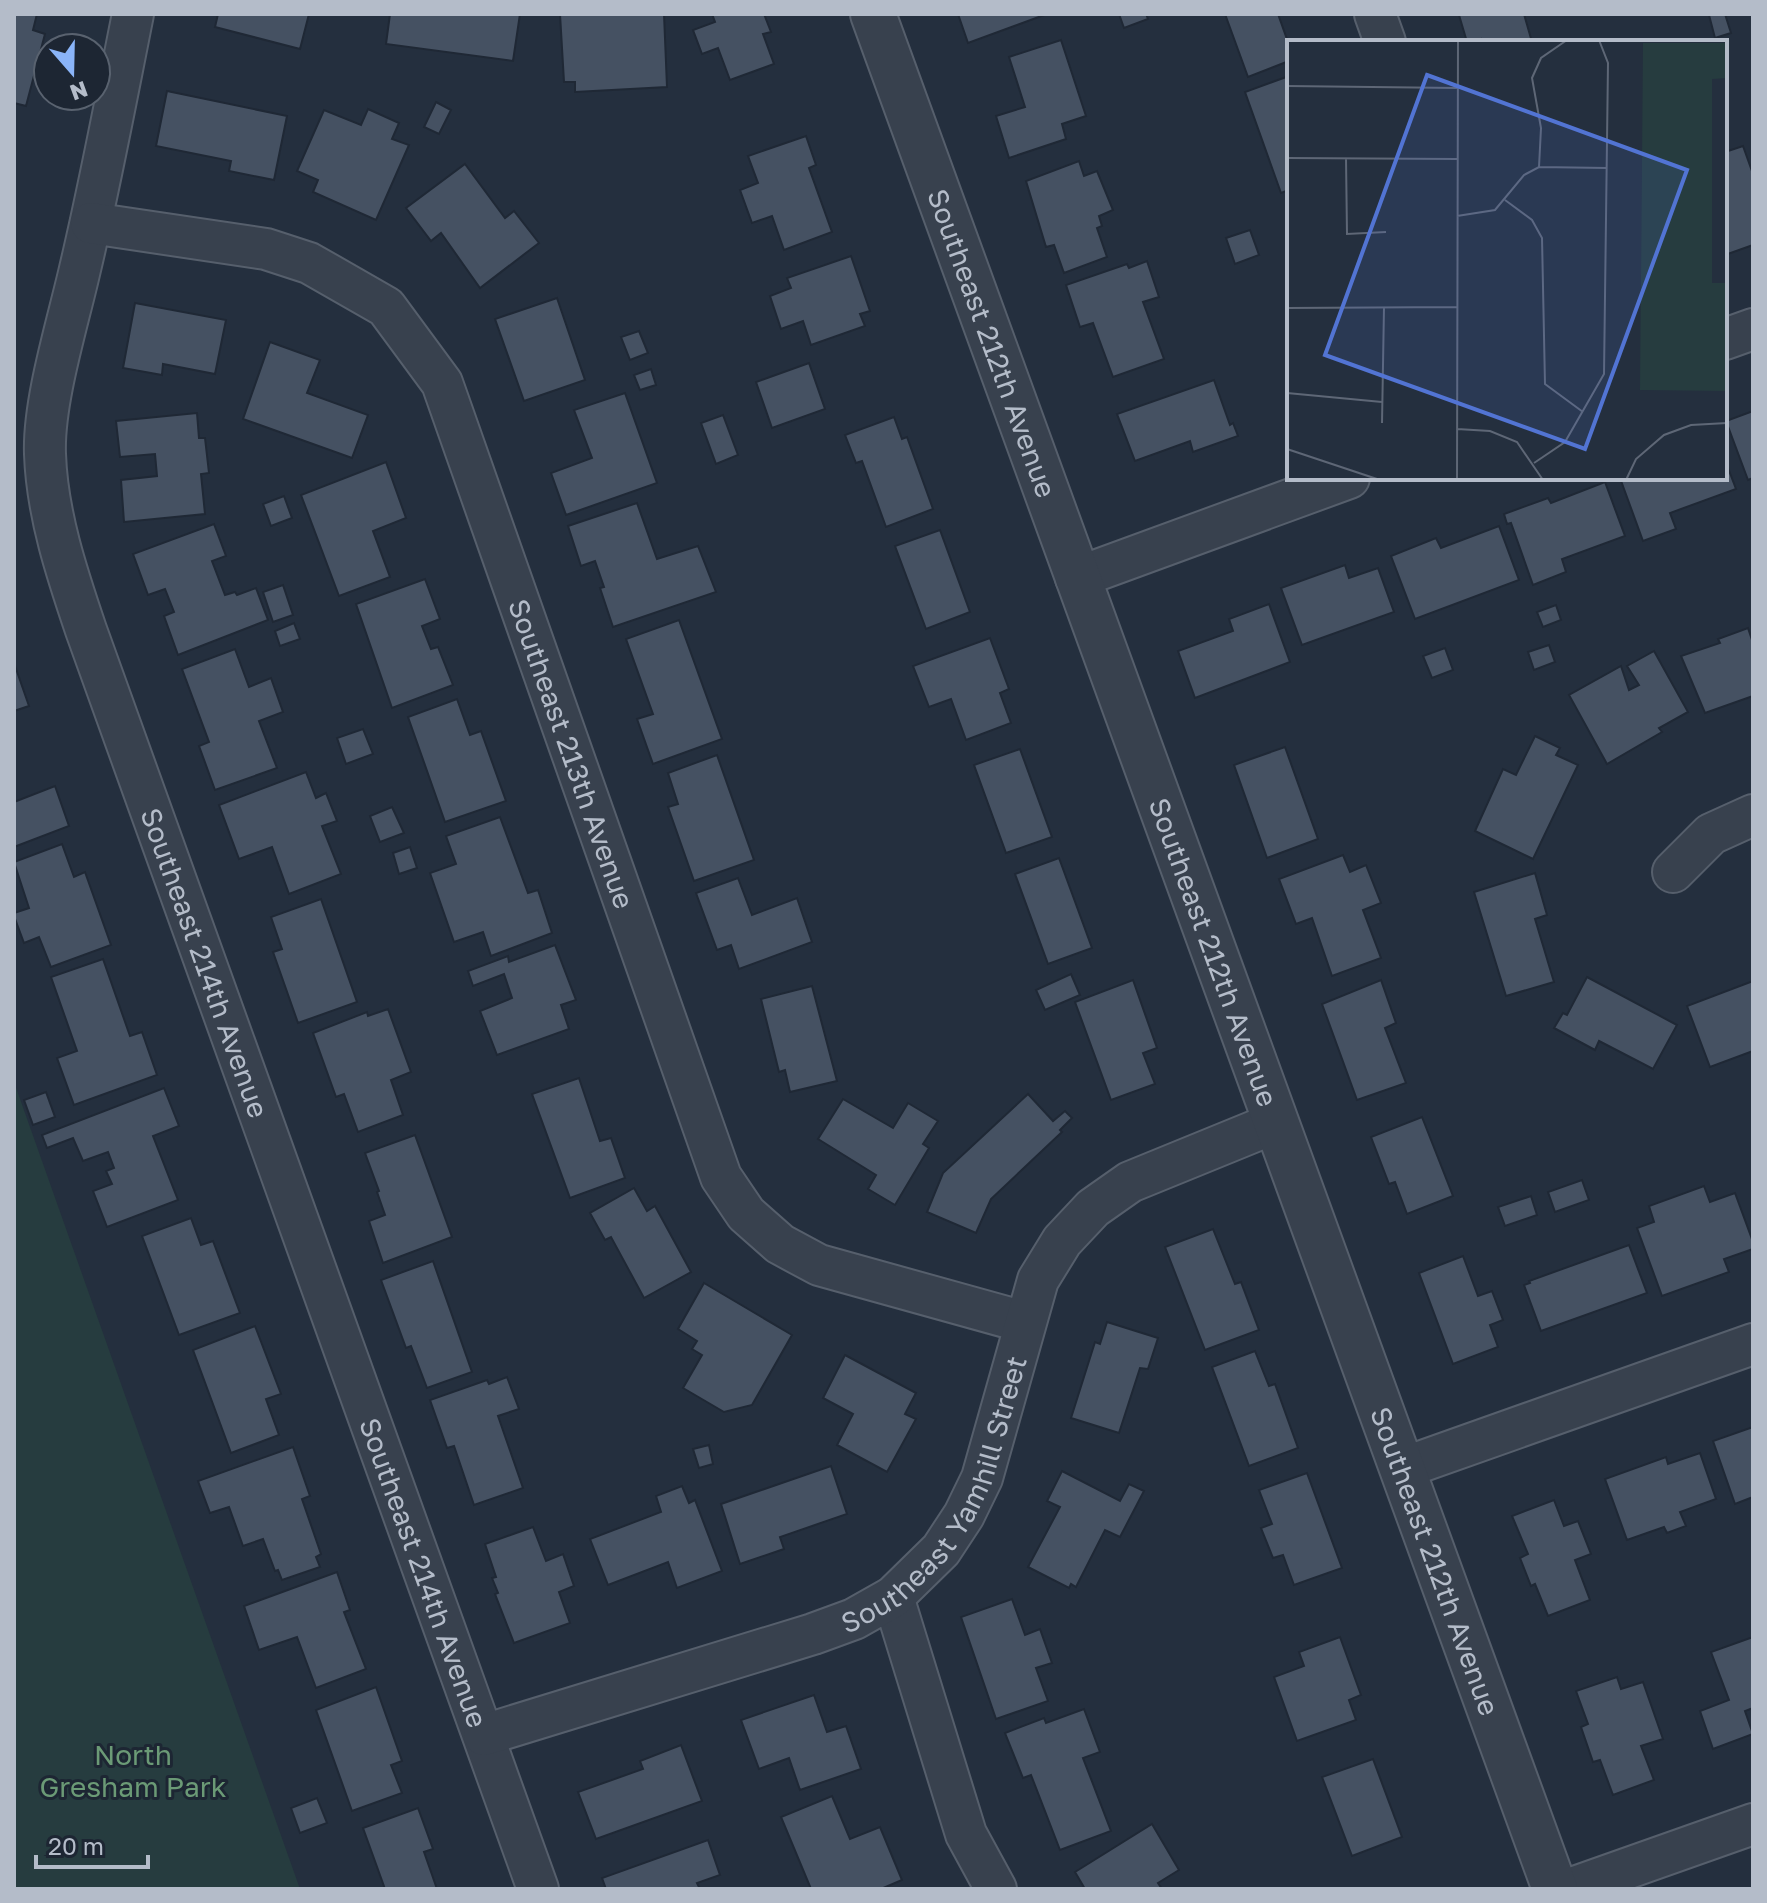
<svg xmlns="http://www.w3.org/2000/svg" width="1767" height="1903" font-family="'Golos Text',sans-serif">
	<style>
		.green { fill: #263c3f }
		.building { fill: #455162; stroke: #1f2835; stroke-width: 2 }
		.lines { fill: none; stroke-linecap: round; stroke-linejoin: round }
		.minor-casing { stroke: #565f6c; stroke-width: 44 }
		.tertiary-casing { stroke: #565f6c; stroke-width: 48 }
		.minor { stroke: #38414e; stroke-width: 40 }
		.tertiary { stroke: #38414e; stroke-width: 44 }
		.labels { text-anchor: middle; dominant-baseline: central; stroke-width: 6; stroke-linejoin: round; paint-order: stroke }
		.street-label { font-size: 28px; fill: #b4bcc9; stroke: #1d2633 }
		.park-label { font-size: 28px; fill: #6b9a76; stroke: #1d2633 }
		.inset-road { fill: none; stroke: #5e6776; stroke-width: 2 }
		.view { fill: #5274d3; fill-opacity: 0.15; stroke: #5274d3; stroke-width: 4 }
		.inset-edge { fill: none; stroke: #b4bcc9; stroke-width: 4 }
	</style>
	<rect width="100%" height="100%" fill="#242f3e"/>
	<polygon class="green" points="14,1082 300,1889 14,1889"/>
	<g class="building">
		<polygon points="14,14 37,14 33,30 45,34 26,106 14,103"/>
		<polygon points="218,14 309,14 300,49 215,27"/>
		<polygon points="390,14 520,14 513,61 386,44"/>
		<polygon points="560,14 664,14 667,87 575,92 575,82 564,82"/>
		<polygon points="712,14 764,14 771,32 763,34 774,64 730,80 718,48 702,54 693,30 715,22"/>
		<polygon points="958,14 1047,14 968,43"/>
		<polygon points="1119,14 1146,14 1148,19 1124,28"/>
		<polygon points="1225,14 1278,14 1289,45 1289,61 1248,77"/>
		<polygon points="1463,14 1524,14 1532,42 1481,42 1481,39 1467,42 1459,15"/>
		<polygon points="1725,14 1731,33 1715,38 1709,15"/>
		<polygon points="1061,40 1086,116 1062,124 1066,139 1009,158 996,116 1025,107 1009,57"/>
		<polygon points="1289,76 1289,190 1281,193 1245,92"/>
		<polygon points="167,91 287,116 274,180 229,171 231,161 156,146"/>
		<polygon points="436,102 451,110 439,134 424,127"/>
		<polygon points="368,109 399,123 392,139 409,145 376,220 313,192 318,180 297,171 324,110 361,125"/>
		<polygon points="806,136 816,165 809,168 832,232 784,250 772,216 752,223 740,190 758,183 748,156"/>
		<polygon points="1743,146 1753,174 1753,245 1725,255 1725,152"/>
		<polygon points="1079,161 1084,176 1097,171 1113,210 1099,216 1102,226 1097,228 1107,257 1064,273 1054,245 1046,247 1026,181"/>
		<polygon points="465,164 505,218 514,211 539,243 480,288 441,233 431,241 406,208"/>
		<polygon points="1250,230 1259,255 1235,264 1226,238"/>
		<polygon points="851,256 870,311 860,314 865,326 811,345 803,321 781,329 770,296 791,288 787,278"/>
		<polygon points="1147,261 1159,297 1143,302 1164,359 1113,377 1093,323 1080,327 1066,285 1127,264 1129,268"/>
		<polygon points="557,298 585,380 524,401 495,319"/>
		<polygon points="135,303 226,320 215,374 163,364 162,375 123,368"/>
		<polygon points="639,331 648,353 630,360 621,337"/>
		<polygon points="270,342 320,360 307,393 368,415 352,458 243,419"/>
		<polygon points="809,363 825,409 772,428 756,382"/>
		<polygon points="651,369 656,385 640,390 634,375"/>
		<polygon points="1214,380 1230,425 1233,423 1238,436 1193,452 1190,441 1135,461 1117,414"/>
		<polygon points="625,393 657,483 566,515 551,473 592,458 574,410"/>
		<polygon points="1753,411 1753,478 1748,480 1726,421"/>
		<polygon points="197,413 199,438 205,438 209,473 201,474 205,514 124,522 121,480 157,476 155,454 120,457 116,421"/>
		<polygon points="723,415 738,455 716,464 701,423"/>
		<polygon points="894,417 902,439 907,437 933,509 886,527 862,461 856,463 845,435"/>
		<polygon points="1725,460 1736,489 1670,513 1676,529 1643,541 1620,478 1725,478"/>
		<polygon points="386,462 406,518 373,531 390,577 339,596 301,495"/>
		<polygon points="1605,482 1625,536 1562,559 1566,572 1533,585 1511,523 1507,524 1504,514 1548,498 1551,503"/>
		<polygon points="284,496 292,518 271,526 263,504"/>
		<polygon points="637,503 657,559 698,546 716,592 613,627 600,588 604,587 595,561 581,566 568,526"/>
		<polygon points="214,524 226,556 212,561 225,595 235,592 237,595 256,588 268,620 178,655 164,616 174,612 165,589 148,595 133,554"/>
		<polygon points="1499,526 1519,580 1415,619 1391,556 1436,538 1441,548"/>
		<polygon points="940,530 970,612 926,629 895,546"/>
		<polygon points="1345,565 1349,578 1378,568 1394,612 1302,645 1281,588"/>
		<polygon points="425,579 440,619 422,626 431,649 438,647 453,685 392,708 356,604"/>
		<polygon points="283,585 293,615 273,622 263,592"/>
		<polygon points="1269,604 1290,662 1195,698 1178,651 1233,631 1229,619"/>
		<polygon points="1556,605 1561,620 1543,627 1537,612"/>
		<polygon points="679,620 722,739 653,764 637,719 653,714 626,639"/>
		<polygon points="294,623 300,639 280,646 275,631"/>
		<polygon points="1748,628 1753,643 1753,696 1705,713 1681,656 1720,643 1718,639"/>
		<polygon points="990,638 1009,689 1000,693 1011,723 966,740 951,699 929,707 913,666"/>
		<polygon points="1549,645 1555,662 1534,670 1528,652"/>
		<polygon points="1445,648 1453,670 1432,678 1423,656"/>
		<polygon points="235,649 249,687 271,678 283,712 259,721 277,768 215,790 199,746 209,742 182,669"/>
		<polygon points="1654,651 1688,712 1659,728 1662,732 1607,764 1569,695 1621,666 1629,690 1639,685 1627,666"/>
		<polygon points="14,663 29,706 14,711"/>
		<polygon points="457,699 470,735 481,731 506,801 445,822 408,717"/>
		<polygon points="363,729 373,754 346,764 337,738"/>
		<polygon points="1535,736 1560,748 1556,755 1578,765 1533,859 1475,831 1503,769 1516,775"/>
		<polygon points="1285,747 1318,839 1267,858 1234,765"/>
		<polygon points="1020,749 1052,837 1006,853 974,765"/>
		<polygon points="717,755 754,860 694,881 668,807 678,804 668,773"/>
		<polygon points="306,772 316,798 326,793 337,821 322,826 341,874 289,894 272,847 239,859 219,805"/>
		<polygon points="55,786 69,826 14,847 14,802"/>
		<polygon points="392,807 404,833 380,842 370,816"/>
		<polygon points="500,817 528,893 538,890 552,933 491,956 483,932 454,942 430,873 456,864 446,836"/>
		<polygon points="62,844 74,877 85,872 111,945 51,967 39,937 24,943 14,916 14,913 29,908 14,862"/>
		<polygon points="410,847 417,868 399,874 393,853"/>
		<polygon points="1343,855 1350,872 1366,865 1381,903 1363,910 1381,958 1332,976 1312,918 1296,924 1279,879"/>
		<polygon points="1059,858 1092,948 1048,964 1015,874"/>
		<polygon points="1535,873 1547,915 1535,919 1554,982 1506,996 1474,892"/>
		<polygon points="738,878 752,915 797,898 812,942 739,969 731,945 717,950 696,893"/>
		<polygon points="321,899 357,1002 298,1023 273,952 282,949 271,917"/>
		<polygon points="555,945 576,1000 561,1005 569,1029 497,1055 480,1011 512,998 504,974 473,986 468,971 508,956 509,962"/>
		<polygon points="103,959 130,1036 142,1032 157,1075 74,1105 57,1058 77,1051 51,977"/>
		<polygon points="1071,974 1080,995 1045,1010 1036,990"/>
		<polygon points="1587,977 1677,1025 1653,1069 1599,1041 1595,1050 1554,1028 1563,1013 1567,1015"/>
		<polygon points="1133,980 1157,1048 1143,1053 1155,1084 1111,1100 1075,1002"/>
		<polygon points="1381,980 1396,1023 1385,1028 1406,1083 1357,1100 1322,1004"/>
		<polygon points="1753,981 1753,1051 1710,1067 1687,1006"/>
		<polygon points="812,986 837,1081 790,1092 785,1070 779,1072 761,999"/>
		<polygon points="388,1009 411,1072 391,1080 403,1115 358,1132 344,1094 336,1097 313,1033 367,1012 368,1016"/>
		<polygon points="579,1078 600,1141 611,1138 625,1178 570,1198 532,1094"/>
		<polygon points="164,1088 179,1126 153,1136 178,1200 107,1227 93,1191 112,1184 106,1171 114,1168 108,1152 83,1161 73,1138 47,1148 42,1135"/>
		<polygon points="46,1092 55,1117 33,1125 24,1100"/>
		<polygon points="1028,1094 1053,1121 1065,1111 1072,1118 1060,1130 1062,1132 991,1199 976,1233 927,1212 943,1173"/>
		<polygon points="843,1099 893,1128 908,1103 938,1121 923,1144 929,1148 895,1205 868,1189 876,1175 818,1139"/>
		<polygon points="1422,1117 1453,1196 1407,1214 1395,1182 1389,1184 1371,1137"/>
		<polygon points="415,1135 452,1237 383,1263 369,1221 385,1215 377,1192 379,1191 365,1153"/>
		<polygon points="1582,1180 1589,1200 1555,1212 1548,1192"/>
		<polygon points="1704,1186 1710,1202 1735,1193 1753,1242 1753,1249 1724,1259 1729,1272 1662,1296 1637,1228 1654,1222 1649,1206"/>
		<polygon points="634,1188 647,1211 655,1206 691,1272 644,1298 611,1237 605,1240 590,1213"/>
		<polygon points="1531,1196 1537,1215 1505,1226 1498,1207"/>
		<polygon points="191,1218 201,1245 213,1241 240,1313 179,1335 142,1236"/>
		<polygon points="1213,1229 1235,1284 1241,1282 1259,1330 1205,1350 1165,1247"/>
		<polygon points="1629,1245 1647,1293 1541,1331 1524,1285 1530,1283 1529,1281"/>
		<polygon points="1463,1256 1478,1296 1492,1291 1503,1320 1490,1325 1498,1347 1453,1364 1419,1273"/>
		<polygon points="433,1261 472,1372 427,1388 411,1346 406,1348 381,1280"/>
		<polygon points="704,1283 792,1335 752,1405 724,1412 683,1388 702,1355 692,1349 697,1341 678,1329"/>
		<polygon points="1107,1322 1158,1338 1148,1369 1140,1368 1119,1433 1071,1418 1095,1342 1100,1344"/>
		<polygon points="255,1326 281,1394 266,1399 279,1435 231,1453 193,1350"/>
		<polygon points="1255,1351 1269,1386 1275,1384 1298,1448 1249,1466 1212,1367"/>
		<polygon points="845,1355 916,1393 905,1414 916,1419 887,1472 837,1445 853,1414 823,1398"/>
		<polygon points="507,1377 519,1409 498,1416 523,1488 474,1505 454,1446 447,1448 430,1400 487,1380 489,1384"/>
		<polygon points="1753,1427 1753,1497 1735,1504 1713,1441"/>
		<polygon points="709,1445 713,1464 699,1468 693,1449"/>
		<polygon points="293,1447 310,1496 302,1499 321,1554 316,1557 320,1567 282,1580 278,1570 275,1571 263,1539 243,1546 229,1507 210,1513 198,1481"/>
		<polygon points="1700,1453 1716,1499 1680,1512 1686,1526 1667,1533 1664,1527 1627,1540 1605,1479 1666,1457 1668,1464"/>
		<polygon points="831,1466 847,1514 780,1537 784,1549 740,1564 721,1504"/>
		<polygon points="1062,1471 1120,1501 1129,1484 1144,1491 1120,1537 1105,1530 1076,1587 1071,1584 1069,1588 1028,1567 1060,1507 1047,1501"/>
		<polygon points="1307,1473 1342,1568 1294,1585 1283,1555 1273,1558 1261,1528 1272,1524 1259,1490"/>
		<polygon points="682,1486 689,1503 695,1500 722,1571 677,1588 668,1562 608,1585 590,1539 661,1512 656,1496"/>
		<polygon points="1554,1500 1564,1526 1578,1521 1591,1554 1575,1560 1590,1600 1548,1616 1535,1584 1531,1586 1520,1558 1528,1554 1512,1516"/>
		<polygon points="533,1527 546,1561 563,1554 574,1586 559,1592 570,1623 514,1643 495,1594 498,1593 492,1578 496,1577 485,1544"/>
		<polygon points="337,1572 350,1610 344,1612 366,1669 316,1688 297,1637 259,1650 244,1606"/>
		<polygon points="1012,1599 1025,1635 1040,1629 1052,1663 1036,1668 1048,1701 996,1719 961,1617"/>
		<polygon points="1340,1637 1361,1695 1349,1700 1356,1720 1297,1741 1274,1677 1304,1666 1299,1652"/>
		<polygon points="1753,1637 1753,1708 1745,1711 1753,1734 1713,1749 1700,1711 1729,1700 1711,1652"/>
		<polygon points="1617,1677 1621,1689 1643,1682 1663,1739 1641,1746 1654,1780 1613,1795 1600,1760 1593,1762 1581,1727 1588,1724 1576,1691"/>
		<polygon points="376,1687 402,1761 391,1765 402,1793 352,1811 316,1710"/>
		<polygon points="814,1695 827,1732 846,1726 861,1769 800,1790 789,1758 759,1769 741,1720"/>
		<polygon points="1084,1709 1100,1752 1083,1758 1111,1831 1060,1850 1031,1775 1023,1778 1005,1733 1044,1718 1046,1723"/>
		<polygon points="681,1745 702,1801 596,1839 578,1792 643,1769 640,1761"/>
		<polygon points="1373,1759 1402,1837 1352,1856 1322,1777"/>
		<polygon points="832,1796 850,1839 880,1827 902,1880 881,1889 811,1889 781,1817"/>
		<polygon points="317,1798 327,1823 300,1833 291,1808"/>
		<polygon points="418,1808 433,1849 424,1852 437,1889 385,1889 363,1828"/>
		<polygon points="1152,1824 1179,1870 1158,1883 1162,1889 1085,1889 1075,1872"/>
		<polygon points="708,1840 720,1875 697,1883 700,1889 606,1889 602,1878"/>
	</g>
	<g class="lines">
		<g class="minor-casing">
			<g id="minor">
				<path id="s1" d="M133,14C116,99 100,185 80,269C68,322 43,401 45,454C47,514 67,574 86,630L538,1889"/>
				<polyline points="1375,14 1385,42"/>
				<path id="s2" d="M91,223L266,249L309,263L386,307L442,383L721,1177L746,1214L780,1244L819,1265L1024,1322"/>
				<polyline points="1725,339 1753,329"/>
				<polyline points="1076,578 1349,478"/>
				<polyline points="1673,872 1711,834 1753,815"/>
				<polyline points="1403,1468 1753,1344"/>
				<polyline points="893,1597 966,1834 996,1889"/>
				<path id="s3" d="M484,1735L813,1634L854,1619L893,1597L941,1550L964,1515L982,1478L1038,1280L1062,1241L1093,1208L1130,1182L1277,1122"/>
				<polyline points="1569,1889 1753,1824"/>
			</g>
		</g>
		<g class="tertiary-casing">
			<g id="tertiary">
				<path id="s4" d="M873,14L1555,1889"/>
			</g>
		</g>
		<use href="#minor" class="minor"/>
		<use href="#tertiary" class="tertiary"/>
	</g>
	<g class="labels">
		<g class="street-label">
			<text stroke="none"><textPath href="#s4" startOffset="350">Southeast 212th Avenue</textPath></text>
			<text stroke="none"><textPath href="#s2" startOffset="798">Southeast 213th Avenue</textPath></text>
			<text stroke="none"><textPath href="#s4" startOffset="998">Southeast 212th Avenue</textPath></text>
			<text stroke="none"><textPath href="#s1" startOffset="984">Southeast 214th Avenue</textPath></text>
			<text stroke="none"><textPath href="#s3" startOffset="542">Southeast Yamhill Street</textPath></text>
			<text stroke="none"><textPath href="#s4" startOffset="1646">Southeast 212th Avenue</textPath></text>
			<text stroke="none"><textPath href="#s1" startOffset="1632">Southeast 214th Avenue</textPath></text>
		</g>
		<g class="park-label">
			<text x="133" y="1754">North<tspan x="133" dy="32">Gresham Park</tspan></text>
		</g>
	</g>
	<g transform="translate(1287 40)">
		<rect width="440" height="440" fill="#242f3e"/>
		<path d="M356,3H440V38L425,39V243H440V351L353,350Z" fill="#263c3f"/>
		<path class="inset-road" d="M0,46L170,48M0,118L170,119M59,118L60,194L99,192M252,127L254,88L245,38L254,18L280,0M218,160L245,180L255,198L258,344L296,372M170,176L208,170L237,135L252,127L320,128M0,268L171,267M0,353L95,362M95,383L97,267M170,389L203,391L230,402L256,440M0,409L93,440M247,423L278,402L317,334L321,23L312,0M170,440L171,0M339,440L349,419L377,395L404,385L440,383"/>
		<path class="view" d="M140,35L400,130L298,409L38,315Z"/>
		<rect width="440" height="440" class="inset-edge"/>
	</g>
	<rect width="1767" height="1903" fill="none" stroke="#b4bcc9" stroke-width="32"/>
	<g transform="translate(72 72) rotate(160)"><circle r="38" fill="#1d2633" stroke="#59626f" stroke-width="2"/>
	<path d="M0-6L14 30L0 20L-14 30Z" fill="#8ab4f8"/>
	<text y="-12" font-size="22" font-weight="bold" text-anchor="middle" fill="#b4bcc9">N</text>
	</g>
	<path d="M36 1855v12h112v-12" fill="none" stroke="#b4bcc9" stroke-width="4"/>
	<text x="48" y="1855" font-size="24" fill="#b4bcc9" stroke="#1d2633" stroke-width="6" paint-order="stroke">20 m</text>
</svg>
